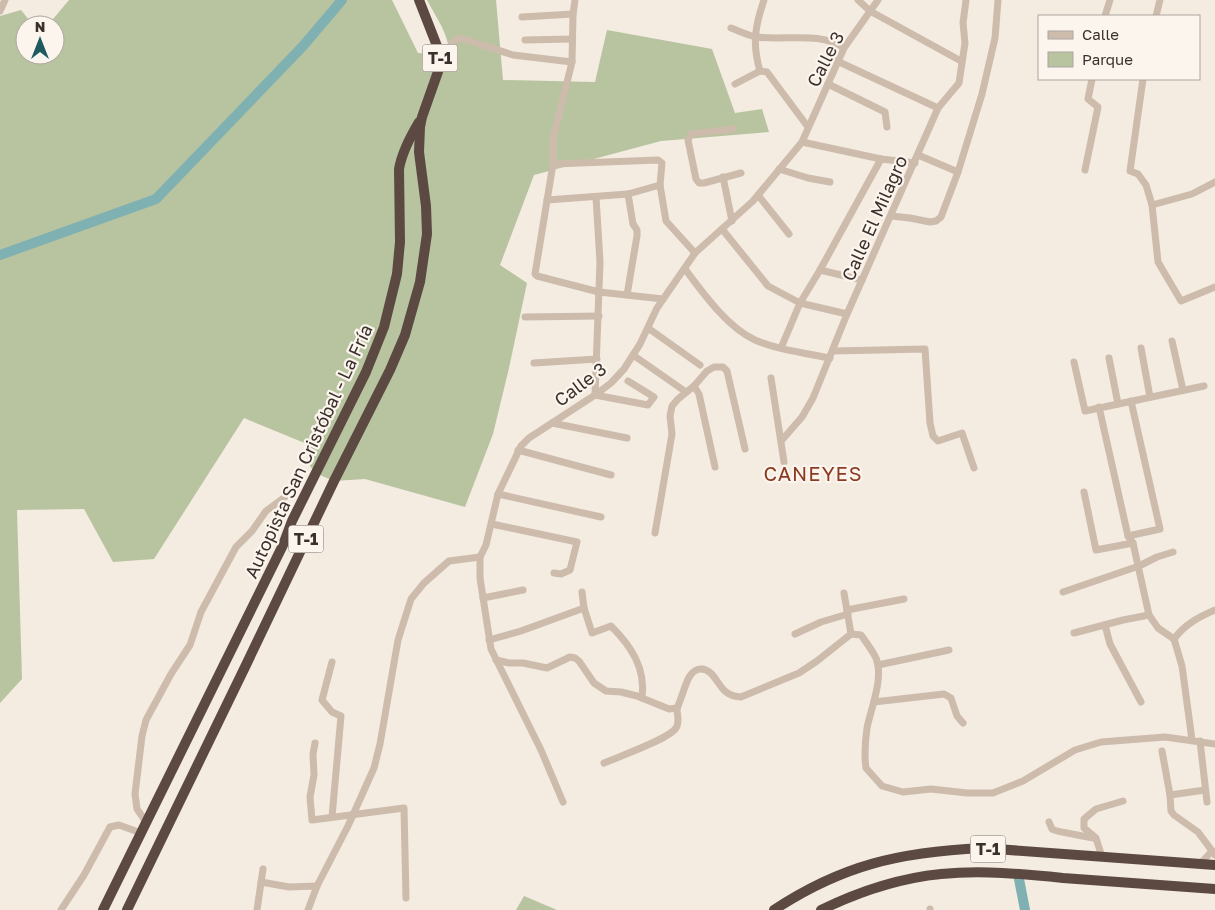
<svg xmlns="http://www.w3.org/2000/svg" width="1215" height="910" font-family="'Golos Text',sans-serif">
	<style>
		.green { fill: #b8c4a0 }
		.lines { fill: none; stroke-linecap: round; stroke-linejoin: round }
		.river { stroke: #7fb0b2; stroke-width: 10 }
		.minor { stroke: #cdbbac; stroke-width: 7 }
		.highway { stroke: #5c4a42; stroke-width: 10 }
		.labels { text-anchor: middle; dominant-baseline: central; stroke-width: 4.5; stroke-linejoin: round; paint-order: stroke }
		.shield { fill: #fbf5ee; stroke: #756b66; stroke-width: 1 }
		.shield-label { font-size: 16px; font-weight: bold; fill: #3b302b }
		.street-label { font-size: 18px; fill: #3b302b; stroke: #fbf5ee }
		.quarter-label { font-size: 20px; letter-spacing: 1px; fill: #8c3b22; stroke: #fbf5ee }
	</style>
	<rect width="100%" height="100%" fill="#f4ebe1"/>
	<g class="green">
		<path d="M69,0H392L418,53L449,55C450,36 436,17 427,0H496L503,80L595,82L607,30L712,49L735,113L762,109L769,132L661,141L534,175L500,265L527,283L509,368L493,434L465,507L365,479L334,481L315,473L308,463L307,444L244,418L154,559L113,562L84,509L17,510L22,679L0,703V16L21,10L33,25H25V55H55V25H48Z"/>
		<polygon points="524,896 557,910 516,910"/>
	</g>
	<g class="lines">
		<g class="river">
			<polyline points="0,255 156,199 303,46 342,0"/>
			<polyline points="1019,879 1025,910"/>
		</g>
		<g class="minor">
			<polyline points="575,0 573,14 572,62 553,139 553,164 535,274 537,276 599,292 663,299"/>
			<polyline points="858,0 870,11 961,61"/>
			<polyline points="0,11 5,0"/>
			<polyline points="1105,16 1110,0"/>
			<polyline points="1156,16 1160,0"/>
			<polyline points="522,17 573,14"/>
			<path d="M731,28C739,31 749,36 757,37C785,41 820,31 844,48"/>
			<polyline points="525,40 572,39"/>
			<polyline points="452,43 457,39 464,39 513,55 572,62"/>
			<polyline points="837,61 938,108"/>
			<path d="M760,71C752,44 755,26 764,0"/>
			<polyline points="1143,79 1130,171 1138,174 1146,185 1152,205 1158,262 1181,301 1215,287"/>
			<polyline points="735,84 760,71 767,72 808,127"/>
			<polyline points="828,84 885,112 887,127"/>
			<polyline points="733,129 691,134 688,140 696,179 699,183 704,183 741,173"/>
			<polyline points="802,142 881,159 915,163"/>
			<polyline points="918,155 958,172"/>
			<polyline points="553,164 658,160 662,163 660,185"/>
			<polyline points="779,169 808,178 830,182"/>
			<polyline points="1085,170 1098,107 1088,99 1092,79"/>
			<polyline points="723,177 732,221"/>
			<polyline points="758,195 789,234"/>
			<polyline points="596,197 600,262 595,395 648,405 654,397 628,381"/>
			<polyline points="547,200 628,194 660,185 666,221 695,253"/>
			<polyline points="1152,205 1192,194 1215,182"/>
			<polyline points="891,216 910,218 930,222 936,221 941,217 958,172 982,94 995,38 998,0"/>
			<polyline points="722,229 768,286 800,303 847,314"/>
			<path d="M685,269C703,293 727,327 755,340C778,350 805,353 830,358"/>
			<polyline points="862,280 820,270 881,159"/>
			<polyline points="627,295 637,236 637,230 633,224 628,194"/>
			<polyline points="525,317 599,316"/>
			<polyline points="648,328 700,365"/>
			<polyline points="1172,341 1183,390"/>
			<polyline points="781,348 800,303 820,270"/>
			<polyline points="1141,348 1150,397"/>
			<polyline points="833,351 925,349 930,423 933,436 938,441 962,433 974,468"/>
			<polyline points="633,355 686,392"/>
			<polyline points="1109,358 1118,404"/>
			<polyline points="1074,362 1085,411 1204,386"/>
			<polyline points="534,363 597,359"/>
			<polyline points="771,378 784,462"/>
			<polyline points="694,386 699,394 715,467"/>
			<polyline points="1099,407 1128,536 1133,543 1149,615"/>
			<polyline points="552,423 627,438"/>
			<polyline points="782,440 802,417 813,398 847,314 938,108 959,83 965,43 963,23 966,0"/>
			<polyline points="518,450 611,475"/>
			<polyline points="1084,492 1096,550 1133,543"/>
			<polyline points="498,494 601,517"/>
			<polyline points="492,524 577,542 570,570 561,574 554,573"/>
			<polyline points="655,533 672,434 670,416 672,406 678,399 694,386 707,371 714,367 723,367 727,371 745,449"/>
			<polyline points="1128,536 1160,529 1131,401"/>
			<path d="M582,592L584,608L592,633L611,626C631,646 646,668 642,698"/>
			<polyline points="1063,592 1139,566 1157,557 1173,552"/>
			<polyline points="844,593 851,634"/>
			<polyline points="483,598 523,590"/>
			<polyline points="847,610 904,599"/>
			<polyline points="1105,625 1110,644 1141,702"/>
			<polyline points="1074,633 1123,620 1149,615 1158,628 1174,639 1182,666 1192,740"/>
			<polyline points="795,634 821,622 848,614"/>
			<path d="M1174,639C1185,624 1199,617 1215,610"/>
			<polyline points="489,640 521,631 584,608"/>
			<polyline points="496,660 509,663 523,663 547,668 570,657 575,658 579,661 594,683 606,691 621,692 637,696 669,709 677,708"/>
			<polyline points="332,662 322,700 332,712 341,716 332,817"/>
			<polyline points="878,665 949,650"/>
			<polyline points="874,702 944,694 951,698 957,716 963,723"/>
			<polyline points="1200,741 1207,802"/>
			<polyline points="315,743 313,754 314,775 310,797 312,820 404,808 406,898"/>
			<polyline points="1162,751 1170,795 1205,790"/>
			<path d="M604,763C618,757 669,739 676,728C680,722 677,715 677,709C678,705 680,702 681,698C685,689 688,668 702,669C719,671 717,697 741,697L799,673L817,661L851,634L861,635C866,642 872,650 876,658C884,678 871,708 867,728C865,742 864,754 866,768L882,786L903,792L931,789L967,793H993L1023,781L1075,750L1101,742L1165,737L1215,744"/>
			<polyline points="1170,795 1171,811 1174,815 1198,832 1215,855"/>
			<polyline points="563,802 541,750 491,649 480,578 480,557 486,545 498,494 521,446 529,438 595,395 611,383 624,369 640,344 657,308 695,253 753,201 802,142 844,48 878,0"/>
			<polyline points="146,822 137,809 135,794 142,736 146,720 171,674 190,645 201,612 236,547 252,531 266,511 285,497"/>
			<path d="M1049,822C1050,824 1051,827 1052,829C1055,832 1086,836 1093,838"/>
			<polyline points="1102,857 1096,838 1084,828 1084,819 1096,809 1123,801"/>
			<polyline points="1200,864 1212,851"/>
			<polyline points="261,882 289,887 317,886"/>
			<polyline points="930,909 930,910"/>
			<polyline points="61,910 84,875 110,827 119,825 141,833"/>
			<polyline points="257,910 263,869"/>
			<polyline points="308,910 317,886 348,826 374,768 380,744 398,640 411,599 424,583 449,561 480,557"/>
		</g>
		<g class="highway">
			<path d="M103,910L283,545L292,521L366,372L384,327L397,274L400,242L399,169C402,152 410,137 419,122"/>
			<polyline points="127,910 246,665 334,481 390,370 405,335 420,282 427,234 426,206 419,152 420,127 422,117 440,66 437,46 419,0"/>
			<path d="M774,910C842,865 900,852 982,848L1215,865"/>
			<path d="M821,910C858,892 900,878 941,874C982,870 1023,874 1063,878C1114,882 1164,885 1215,889"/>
		</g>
	</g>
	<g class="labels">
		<g class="shield">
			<rect x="422.5" y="44.5" width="35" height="27" rx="4"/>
			<rect x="288.5" y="525.5" width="35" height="27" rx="4"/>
			<rect x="970.5" y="835.5" width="35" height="27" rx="4"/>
		</g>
		<g class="shield-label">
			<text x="440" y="58">T-1</text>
			<text x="306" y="539">T-1</text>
			<text x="988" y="849">T-1</text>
		</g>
		<g class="street-label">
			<text transform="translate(825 59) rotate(-63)">Calle 3</text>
			<text transform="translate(874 218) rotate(-66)">Calle El Milagro</text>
			<text transform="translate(580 384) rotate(-37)">Calle 3</text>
			<text transform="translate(308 451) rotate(-65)">Autopista San Cristóbal - La Fría</text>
		</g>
		<g class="quarter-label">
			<text x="813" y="473">CANEYES</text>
		</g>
	</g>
	<rect x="1038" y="15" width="162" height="65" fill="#fbf5ee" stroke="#aea6a0"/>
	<rect x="1048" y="31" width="25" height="8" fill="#cdbbac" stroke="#aea6a0"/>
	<text x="1082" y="40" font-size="15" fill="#3b302b">Calle</text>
	<rect x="1048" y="52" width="25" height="15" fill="#b8c4a0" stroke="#aea6a0"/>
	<text x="1082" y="65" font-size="15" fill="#3b302b">Parque</text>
	<g transform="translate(40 40)"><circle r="24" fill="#fbf5ee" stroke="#aea6a0"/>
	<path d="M0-4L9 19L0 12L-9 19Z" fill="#1f5a5e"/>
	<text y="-8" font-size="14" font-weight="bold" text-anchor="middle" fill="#3b302b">N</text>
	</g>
</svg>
